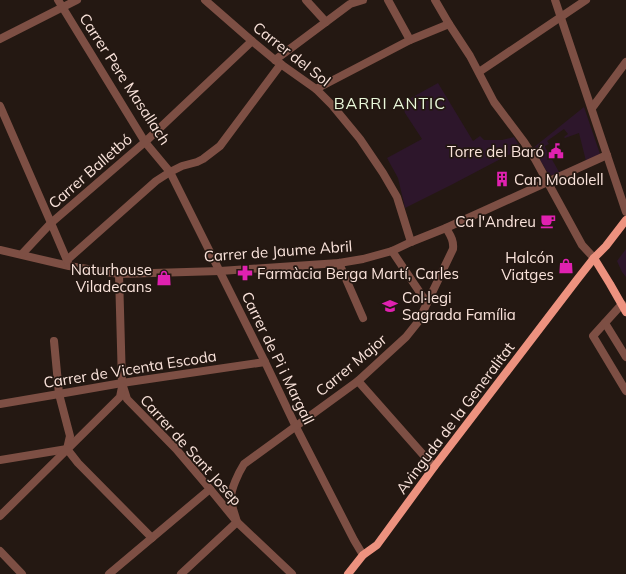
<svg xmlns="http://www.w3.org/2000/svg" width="626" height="574" font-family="Mulish,sans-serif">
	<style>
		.green { fill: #2d162b; fill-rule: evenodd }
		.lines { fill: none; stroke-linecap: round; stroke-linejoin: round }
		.street { stroke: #7d4f44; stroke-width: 8 }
		.secondary { stroke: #ed927f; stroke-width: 8 }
		.labels { text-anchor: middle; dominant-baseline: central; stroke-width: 3.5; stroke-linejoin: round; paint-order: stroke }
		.street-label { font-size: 15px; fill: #fae3db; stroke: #241812 }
		.poi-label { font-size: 15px; fill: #fae3db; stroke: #241812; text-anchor: end }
		.neighbourhood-label { font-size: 16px; letter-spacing: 1px; fill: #ebfadc; stroke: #241812 }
	</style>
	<rect width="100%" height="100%" fill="#241812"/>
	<g class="green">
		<polygon points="438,83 473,141 480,136 484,140 502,140 514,137 519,145 512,149 514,152 453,184 405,208 398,178 387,158 422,139 405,113 402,103"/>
		<path d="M584,107L600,154C588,162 563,176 549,175L533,148ZM564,129L568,134L564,137L565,138L579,133L586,161L559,172L545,147V146L549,144L547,141Z"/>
		<polygon points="626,249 626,277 622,272 617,261"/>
	</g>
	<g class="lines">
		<g class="street">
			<polyline points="58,0 145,142 170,172 265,362 296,427 354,540 363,555"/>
			<polyline points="205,0 252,41 275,60 316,89 332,105 360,139 383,173 397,197 411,242"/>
			<polyline points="306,0 326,22"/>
			<polyline points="388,0 410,40"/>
			<polyline points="435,0 449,24 470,56 494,102 524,142 535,159 582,245 594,258"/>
			<polyline points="555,0 626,212"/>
			<polyline points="0,39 77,0"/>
			<polyline points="275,60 350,4 363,0"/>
			<polyline points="479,72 586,0"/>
			<polyline points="316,89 410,40 449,24"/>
			<polyline points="0,106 51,223 145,142 252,41"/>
			<polyline points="592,108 626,62"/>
			<polyline points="0,250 69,266 119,274 220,271 339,263 363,259 392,251 411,242 446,228 607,155"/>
			<polyline points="392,251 427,303"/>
			<polyline points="22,254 51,223 69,265"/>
			<polyline points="67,260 156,181 170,172 182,166 197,162 203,159 220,146 281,64"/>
			<polyline points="339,263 363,318"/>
			<polyline points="119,274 122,383 127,399 176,449 210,489 237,522 292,574"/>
			<polyline points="622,304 593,336 626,391"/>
			<polyline points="605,323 626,357"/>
			<polyline points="54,341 59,394 70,436 67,449 78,463 152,538"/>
			<polyline points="358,381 434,467"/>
			<polyline points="0,404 59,394 122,383 265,362"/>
			<polyline points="0,460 67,449"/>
			<polyline points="0,516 120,397 122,387"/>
			<polyline points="0,551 22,574"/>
			<polyline points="109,574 210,489"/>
			<path d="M181,574L237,522C235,515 232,507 231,500C230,490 239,472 244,464L358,381L406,337L418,322L453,249C454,240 450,235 446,228"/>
		</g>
		<g class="secondary">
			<polyline points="594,258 610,284 626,312"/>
			<polyline points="348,574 363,555 377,545 434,467 576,281 594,258 606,246 626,220"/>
		</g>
	</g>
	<defs>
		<g id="civic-bare" transform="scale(1.2)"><path d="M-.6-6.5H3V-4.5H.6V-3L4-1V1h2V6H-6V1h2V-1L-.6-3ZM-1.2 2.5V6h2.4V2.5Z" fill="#e021b0" stroke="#241812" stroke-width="2.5" paint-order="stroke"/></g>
		<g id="building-bare" transform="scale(1.2)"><path d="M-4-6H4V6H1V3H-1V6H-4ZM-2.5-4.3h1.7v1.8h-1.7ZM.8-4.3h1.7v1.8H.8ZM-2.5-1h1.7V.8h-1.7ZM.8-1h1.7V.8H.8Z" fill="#e021b0" stroke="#241812" stroke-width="2.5" paint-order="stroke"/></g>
		<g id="cafe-bare" transform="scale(1.2)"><path d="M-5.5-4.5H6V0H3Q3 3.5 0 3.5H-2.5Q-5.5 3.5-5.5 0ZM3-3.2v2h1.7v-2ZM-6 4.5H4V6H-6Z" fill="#e021b0" stroke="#241812" stroke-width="2.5" paint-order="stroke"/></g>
		<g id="shop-bare" transform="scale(1.2)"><path d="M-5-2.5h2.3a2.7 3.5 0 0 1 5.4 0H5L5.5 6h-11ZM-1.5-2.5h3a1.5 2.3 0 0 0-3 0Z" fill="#e021b0" stroke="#241812" stroke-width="2.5" paint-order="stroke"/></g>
		<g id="pharmacy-bare" transform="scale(1.2)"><path d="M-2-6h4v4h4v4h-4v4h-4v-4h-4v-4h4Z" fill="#e021b0" stroke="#241812" stroke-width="2.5" paint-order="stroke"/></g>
		<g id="school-bare" transform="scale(1.2)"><path d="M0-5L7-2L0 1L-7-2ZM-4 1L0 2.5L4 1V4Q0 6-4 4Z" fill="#e021b0" stroke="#241812" stroke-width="2.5" paint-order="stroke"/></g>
	</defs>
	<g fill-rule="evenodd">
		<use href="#civic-bare" x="556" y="151"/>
		<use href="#building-bare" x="502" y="179"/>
		<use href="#cafe-bare" x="548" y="221"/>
		<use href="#shop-bare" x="566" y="266"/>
		<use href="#pharmacy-bare" x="245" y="273"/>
		<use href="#shop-bare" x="164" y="278"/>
		<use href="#school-bare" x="390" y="306"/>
	</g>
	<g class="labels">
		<g class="street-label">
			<text transform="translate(292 54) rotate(38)">Carrer del Sol</text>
			<text transform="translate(125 79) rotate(57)">Carrer Pere Masallach</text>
			<text transform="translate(90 171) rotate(-41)">Carrer Balletbó</text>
			<text transform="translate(278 251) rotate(-4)">Carrer de Jaume Abril</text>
			<text transform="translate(278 358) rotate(64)">Carrer de Pi i Margall</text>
			<text transform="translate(351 365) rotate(-40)">Carrer Major</text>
			<text transform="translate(130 369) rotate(-9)">Carrer de Vicenta Escoda</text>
			<text transform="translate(455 418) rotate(-53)">Avinguda de la Generalitat</text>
			<text transform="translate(191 450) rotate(48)">Carrer de Sant Josep</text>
		</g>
		<g class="poi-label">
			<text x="544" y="151">Torre del Baró</text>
			<text x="514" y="179" text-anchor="start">Can Modolell</text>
			<text x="536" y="221">Ca l'Andreu</text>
			<text x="554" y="257">Halcón<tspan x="554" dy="17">Viatges</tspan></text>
			<text x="152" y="269">Naturhouse<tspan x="152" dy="17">Viladecans</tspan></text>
			<text x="257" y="273" text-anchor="start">Farmàcia Berga Martí, Carles</text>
			<text x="402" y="297" text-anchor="start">Col·legi<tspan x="402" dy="17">Sagrada Família</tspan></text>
		</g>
		<g class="neighbourhood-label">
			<text x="390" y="103">BARRI ANTIC</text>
		</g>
	</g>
</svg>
